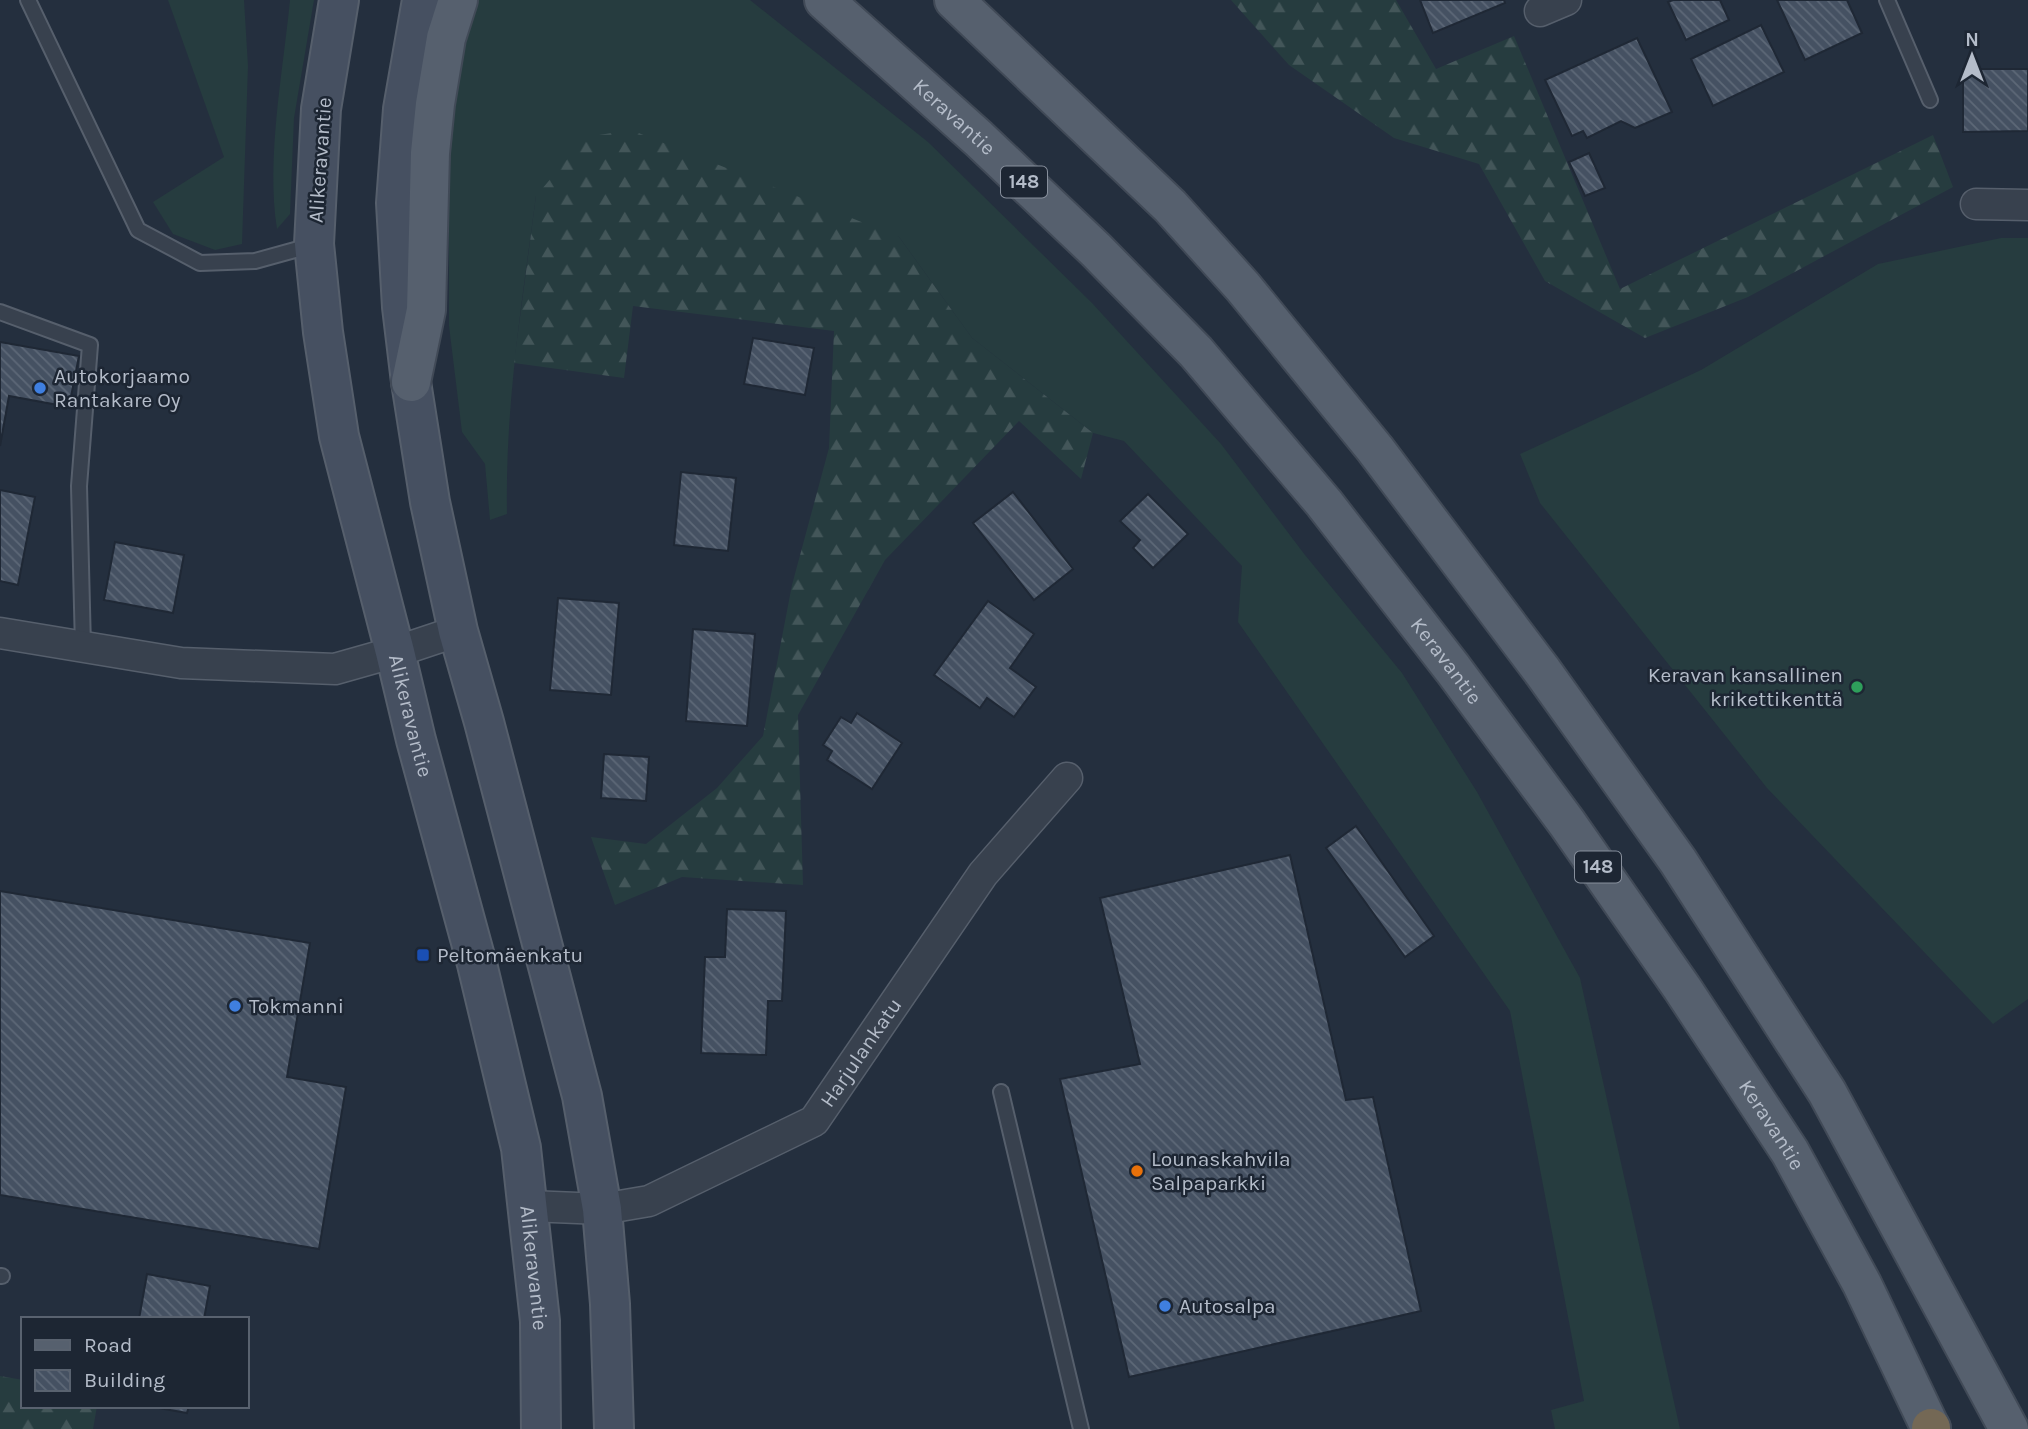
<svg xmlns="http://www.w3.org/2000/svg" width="2028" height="1429" font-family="Karla,sans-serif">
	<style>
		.grass { fill: #263c3f }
		.forest { fill: url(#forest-firs) }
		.building { fill: url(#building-back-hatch); stroke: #1f2835; stroke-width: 2 }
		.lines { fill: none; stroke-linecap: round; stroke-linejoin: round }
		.lane-casing { stroke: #565f6c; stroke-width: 18 }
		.street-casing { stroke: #565f6c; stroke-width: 33 }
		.secondary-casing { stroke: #565f6c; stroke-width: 42 }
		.primary-casing { stroke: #414a57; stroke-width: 42 }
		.highway-casing { stroke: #434c59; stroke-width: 42 }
		.lane { stroke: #38414e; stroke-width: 14 }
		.street { stroke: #38414e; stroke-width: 30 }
		.secondary { stroke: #465061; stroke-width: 38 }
		.primary { stroke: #56606e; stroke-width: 38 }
		.highway { stroke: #746855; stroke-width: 38 }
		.shop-dot { fill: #3f7fe0; stroke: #1d2633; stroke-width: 2.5 }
		.leisure-dot { fill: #2e9e5b; stroke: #1d2633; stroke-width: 2.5 }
		.transit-dot { fill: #1a4fb4; stroke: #1d2633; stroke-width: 2.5 }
		.food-dot { fill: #e8710a; stroke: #1d2633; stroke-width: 2.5 }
		.labels { text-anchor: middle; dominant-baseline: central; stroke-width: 5; stroke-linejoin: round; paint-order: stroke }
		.shield { fill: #1d2633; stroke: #878f9c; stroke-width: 2 }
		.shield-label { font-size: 19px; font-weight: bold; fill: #b4bcc9 }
		.street-label { font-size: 21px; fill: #b4bcc9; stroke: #1d2633 }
		.poi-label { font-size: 21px; fill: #b4bcc9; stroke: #1d2633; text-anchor: start }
	</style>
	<defs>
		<pattern id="forest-firs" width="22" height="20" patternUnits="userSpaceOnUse" patternTransform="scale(1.75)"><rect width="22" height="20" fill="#263c3f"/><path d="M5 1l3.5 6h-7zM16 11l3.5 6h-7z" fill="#435659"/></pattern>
		<pattern id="building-back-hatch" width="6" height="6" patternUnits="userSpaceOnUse" patternTransform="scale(1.75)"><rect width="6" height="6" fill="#455162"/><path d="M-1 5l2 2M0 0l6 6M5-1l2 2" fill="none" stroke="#5d6877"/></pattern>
	</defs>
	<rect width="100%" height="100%" fill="#242f3e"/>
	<g class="grass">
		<polygon points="168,0 244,0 248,66 242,244 215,250 173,234 153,202 224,157"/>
		<path d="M290,0H314L294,118L290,214L277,229C266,158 283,72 290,0Z"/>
		<path d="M476,0H750L928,142L1092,303L1221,444L1305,555L1402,673L1477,792L1580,978L1680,1429H1555L1551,1410L1584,1401L1510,1011L1238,622L1242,566L1124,441L1093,433L972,338L899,237L536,196C522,302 505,406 507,514L490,520L485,464L462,432L449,326V158L456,64Z"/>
		<polygon points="2001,238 2028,238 2028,999 1993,1024 1767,788 1540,503 1520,454 1701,370 1878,264"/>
	</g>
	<g class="forest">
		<polygon points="1231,0 1396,0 1436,69 1514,36 1620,289 1933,135 1953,187 1748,297 1645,338 1545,281 1479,164 1394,138 1289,65"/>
		<polygon points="631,130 899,237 972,338 1093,433 1081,479 1019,421 885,560 798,715 803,885 682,877 615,905 591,837 646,844 717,788 763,736 792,585 829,448 834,331 633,306 624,378 514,363 536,196 586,137"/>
		<polygon points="0,1376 23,1380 23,1406 97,1406 93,1429 0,1429"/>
	</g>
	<g class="building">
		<polygon points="1420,0 1504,0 1505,3 1433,33"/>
		<polygon points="1673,0 1720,0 1729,20 1686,40 1668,2"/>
		<polygon points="1777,0 1847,0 1862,33 1805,60"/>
		<polygon points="1761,25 1784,72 1713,106 1691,59"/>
		<polygon points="1637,38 1672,112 1635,128 1621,121 1587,138 1583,131 1572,136 1545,80"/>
		<polygon points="1963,69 2028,69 2028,131 1963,132"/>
		<polygon points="1589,153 1605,188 1585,196 1569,162"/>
		<polygon points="753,338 814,348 805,395 744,384"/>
		<polygon points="0,342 79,356 69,407 9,396 0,446"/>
		<polygon points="681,472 736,478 728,551 674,545"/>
		<polygon points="0,490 35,497 18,585 0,581"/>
		<polygon points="1013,492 1073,569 1034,600 973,523"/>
		<polygon points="1148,494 1188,534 1153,568 1133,548 1140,540 1120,521"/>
		<polygon points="115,542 184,555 173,613 104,600"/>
		<polygon points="558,598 619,603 611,695 550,690"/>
		<polygon points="988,601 1034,634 1010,668 1036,687 1014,717 987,698 980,708 934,675"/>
		<polygon points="693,629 755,634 747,726 686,721"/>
		<polygon points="857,713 902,743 872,789 827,760 832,751 823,745 841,717 851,723"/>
		<polygon points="604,754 649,757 646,801 601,798"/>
		<polygon points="1356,826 1434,936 1405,957 1326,848"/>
		<polygon points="1290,855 1346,1100 1373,1097 1421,1311 1129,1377 1060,1079 1140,1064 1100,898"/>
		<polygon points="0,891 310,943 287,1077 346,1087 319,1249 0,1195"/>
		<polygon points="727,909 786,911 782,1001 768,1001 766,1055 701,1053 705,957 725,957"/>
		<polygon points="147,1274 210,1286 204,1319 139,1319"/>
		<polygon points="148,1406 189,1406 187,1413"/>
	</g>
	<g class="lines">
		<g class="lane-casing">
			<g id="lane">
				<polyline points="28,0 138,230 200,263 255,261 313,245"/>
				<polyline points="1887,0 1930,100"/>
				<polyline points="0,312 90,345 79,486 83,647"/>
				<polyline points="1001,1092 1081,1429"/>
				<polyline points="0,1276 2,1276"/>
			</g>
		</g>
		<g class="street-casing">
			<g id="street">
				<polyline points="1540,11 1566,0"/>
				<polyline points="1976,204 2028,205"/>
				<polyline points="0,633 181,663 335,669 395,652 458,631"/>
				<path id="s1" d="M529,1206L602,1209L649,1201L814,1121L983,874L1067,778"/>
			</g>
		</g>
		<g class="secondary-casing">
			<g id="secondary">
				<path id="s2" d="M339,0L321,109L314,244L323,332L339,436L395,652L416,740L477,964L521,1148L540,1321L541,1429"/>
				<polyline points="422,0 403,109 396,203 402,307 411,382 430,502 458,631 484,722 582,1096 602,1209 610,1304 614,1429"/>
			</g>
		</g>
		<g class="primary-casing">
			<g id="primary">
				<path id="s3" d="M824,0L978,138L1096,250L1196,352L1324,503L1453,669L1567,823L1682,988L1790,1152L1862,1284L1931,1429"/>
				<polyline points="954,0 1170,206 1243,287 1375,449 1543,672 1678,861 1827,1092 2009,1429"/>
				<polyline points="411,382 426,310 430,153 435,104 446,38 458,0"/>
			</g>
		</g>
		<g class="highway-casing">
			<polyline id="highway" points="1931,1428 1931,1429"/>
		</g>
		<use href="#lane" class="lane"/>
		<use href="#street" class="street"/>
		<use href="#secondary" class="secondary"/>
		<use href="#primary" class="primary"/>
		<use href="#highway" class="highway"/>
	</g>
	<g class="shop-dot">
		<circle cx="40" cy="388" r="7"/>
		<circle cx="235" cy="1006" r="7"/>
		<circle cx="1165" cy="1306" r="7"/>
	</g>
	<circle class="leisure-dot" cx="1857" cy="687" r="7"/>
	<rect class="transit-dot" x="416" y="948" width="14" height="14" rx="3.5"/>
	<circle class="food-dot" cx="1137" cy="1171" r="7"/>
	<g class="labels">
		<g class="shield">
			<rect x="1001" y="166.5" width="46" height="31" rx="5"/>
			<rect x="1575" y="851.5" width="46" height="31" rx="5"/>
		</g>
		<g class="shield-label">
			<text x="1024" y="182">148</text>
			<text x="1598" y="867">148</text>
		</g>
		<g class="street-label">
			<text stroke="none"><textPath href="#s3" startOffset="175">Keravantie</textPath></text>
			<text transform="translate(320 160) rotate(-86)">Alikeravantie</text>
			<text stroke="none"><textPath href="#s3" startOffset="910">Keravantie</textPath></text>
			<text stroke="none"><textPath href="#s2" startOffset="728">Alikeravantie</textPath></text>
			<text stroke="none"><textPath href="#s1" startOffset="387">Harjulankatu</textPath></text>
			<text stroke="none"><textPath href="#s3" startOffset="1477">Keravantie</textPath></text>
			<text stroke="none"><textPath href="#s2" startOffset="1295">Alikeravantie</textPath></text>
		</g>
		<g class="poi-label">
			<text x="54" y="376">Autokorjaamo<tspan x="54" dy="24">Rantakare Oy</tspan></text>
			<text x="1843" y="675" text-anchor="end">Keravan kansallinen<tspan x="1843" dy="24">krikettikenttä</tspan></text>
			<text x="437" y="955">Peltomäenkatu</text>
			<text x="249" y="1006">Tokmanni</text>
			<text x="1151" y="1159">Lounaskahvila<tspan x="1151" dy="24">Salpaparkki</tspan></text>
			<text x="1179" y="1306">Autosalpa</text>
		</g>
	</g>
	<rect x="21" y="1317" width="228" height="91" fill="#1d2633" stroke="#59626f" stroke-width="2"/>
	<rect x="35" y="1340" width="35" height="10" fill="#56606e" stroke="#59626f" stroke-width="2"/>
	<text x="84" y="1352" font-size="21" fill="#b4bcc9">Road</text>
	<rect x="35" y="1370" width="35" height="21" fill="url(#building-back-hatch)" stroke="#59626f" stroke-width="2"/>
	<text x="84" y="1387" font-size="21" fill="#b4bcc9">Building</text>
	<g transform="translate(1972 56)" stroke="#1d2633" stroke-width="5" paint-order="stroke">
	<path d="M0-5L12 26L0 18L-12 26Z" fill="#b4bcc9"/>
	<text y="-10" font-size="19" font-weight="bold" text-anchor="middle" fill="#b4bcc9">N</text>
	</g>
</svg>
